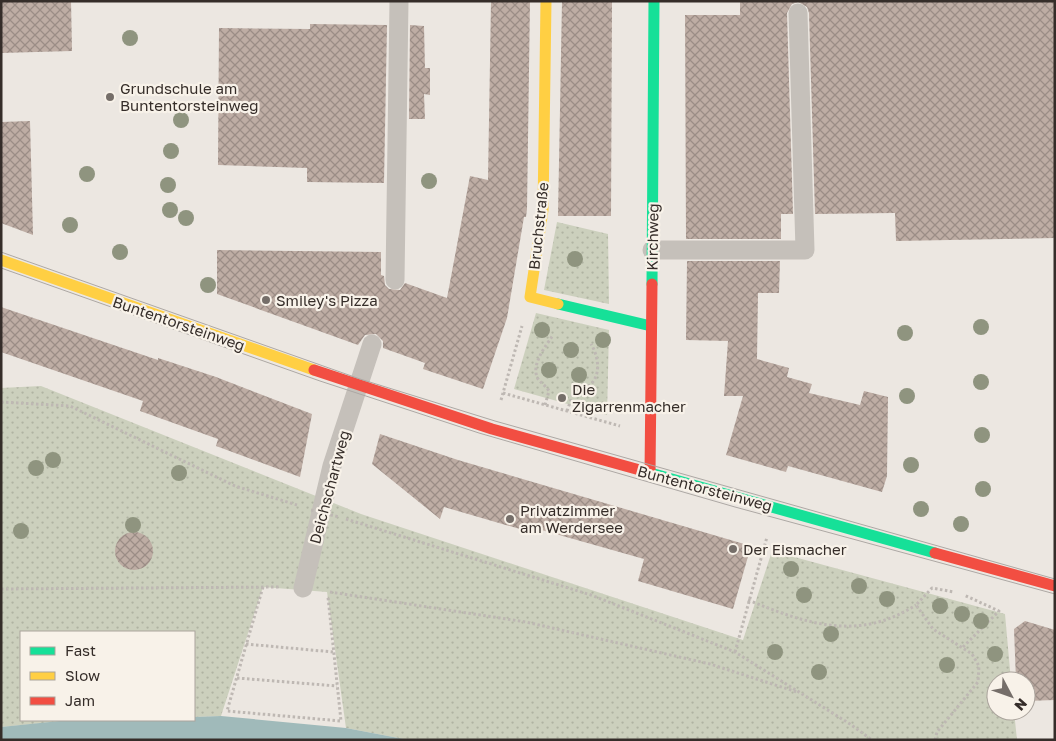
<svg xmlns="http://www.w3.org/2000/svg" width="1056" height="741" font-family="'Golos Text',sans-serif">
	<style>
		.green { fill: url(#green-dots) }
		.water { fill: #a0baba }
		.building { fill: url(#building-cross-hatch) }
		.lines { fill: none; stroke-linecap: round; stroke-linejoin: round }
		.path { stroke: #beb8b3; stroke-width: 3; stroke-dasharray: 2.5 2.5; stroke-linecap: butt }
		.lane { stroke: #c5c0ba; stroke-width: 19 }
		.fast { stroke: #16e098; stroke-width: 11 }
		.slow { stroke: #ffcf43; stroke-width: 11 }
		.jam { stroke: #f24e42; stroke-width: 11 }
		.tram { stroke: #ada8a4; stroke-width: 1 }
		.path-bridge { stroke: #beb8b3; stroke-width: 3; stroke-dasharray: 2.5 2.5; stroke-linecap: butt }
		.tree { fill: #8f947f }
		.poi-dot { fill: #756e69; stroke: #f8f2e9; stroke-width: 2 }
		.labels { text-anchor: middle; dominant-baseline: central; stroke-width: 4.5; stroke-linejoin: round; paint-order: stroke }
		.poi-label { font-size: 15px; fill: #352d29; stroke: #f8f2e9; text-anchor: start }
		.street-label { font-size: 15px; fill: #352d29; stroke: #f8f2e9 }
	</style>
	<defs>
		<pattern id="green-dots" width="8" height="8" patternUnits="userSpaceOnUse" patternTransform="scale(1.25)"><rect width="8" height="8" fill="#ccd0bd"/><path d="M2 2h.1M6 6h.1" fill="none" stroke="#b0b3a2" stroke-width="1.8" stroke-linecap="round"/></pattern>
		<pattern id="building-cross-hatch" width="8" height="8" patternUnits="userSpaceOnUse" patternTransform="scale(1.25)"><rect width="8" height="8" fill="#beada4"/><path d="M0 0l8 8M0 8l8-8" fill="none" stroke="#9b8d86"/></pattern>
	</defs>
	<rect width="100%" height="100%" fill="#ece7e1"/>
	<g class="green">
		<polygon points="557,222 608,234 609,304 544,290"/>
		<polygon points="536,313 609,330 607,415 514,389"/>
		<polygon points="41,386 361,514 743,640 772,551 1005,614 1011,681 996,681 996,711 1014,711 1017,740 409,740 346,728 327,592 263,587 221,716 194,717 194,632 21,632 21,720 74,720 1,727 1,388"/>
	</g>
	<polygon class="water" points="221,716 346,728 409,740 1,740 1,727 69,720 194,720 194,717"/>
	<g class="building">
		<polygon points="1,1 71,1 72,51 1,53"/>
		<polygon points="491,1 530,1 527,209 526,217 524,217 507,318 483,389 423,369 425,363 383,348 383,341 376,334 365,335 358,345 217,294 217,250 381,252 381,275 384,276 385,285 389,289 400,290 405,283 447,298 470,176 488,180"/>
		<polygon points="562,1 612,1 611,216 558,216"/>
		<polygon points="740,1 1055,1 1055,238 896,241 895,213 815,214 809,13 807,7 798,2 792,4 787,13 793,214 781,214 781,239 686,239 685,15 740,15"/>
		<polygon points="310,24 387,25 384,183 307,182 307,168 218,165 219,28 310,29"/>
		<polygon points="410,25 424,26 425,68 430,68 430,95 424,94 425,119 409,119"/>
		<polygon points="30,121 33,235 1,223 1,122"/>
		<polygon points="687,261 780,261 779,293 758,293 757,359 789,368 787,377 812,384 809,393 860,405 864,391 888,397 887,476 882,492 788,466 786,472 726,455 743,396 724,396 728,341 686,340"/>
		<polygon points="1,307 158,360 158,358 216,377 312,414 300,477 216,446 218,439 140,411 143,401 1,352"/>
		<polygon points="380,434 458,460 751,546 733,609 638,581 644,559 531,527 530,532 444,507 440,519 372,464"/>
		<circle cx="134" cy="551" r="19"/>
		<polygon points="1025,621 1055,630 1055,700 1026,701 1026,681 1016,681 1014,629"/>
	</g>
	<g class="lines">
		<g class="path">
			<polyline points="503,393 620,426"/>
			<polyline points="501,400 522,326"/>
			<polyline points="1,402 70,406 235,486 297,505"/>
			<path d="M545,405L549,391C546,386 541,383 538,379C530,365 546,346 553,335"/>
			<path d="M567,411L573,394C577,391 582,390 587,387C602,378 599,357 591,344"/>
			<polyline points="346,519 591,595 735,652 850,724 872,740"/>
			<polyline points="263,587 227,711 341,721 328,597"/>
			<polyline points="1,589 279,587"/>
			<polyline points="330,592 526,622 710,664 797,692"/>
			<path d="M748,600C807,624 858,642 916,605"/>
			<polyline points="246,644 333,652"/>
			<polyline points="963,647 999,611 964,595"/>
			<polyline points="735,652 767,537"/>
			<polyline points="237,678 337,686"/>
			<polyline points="935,740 937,732 978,682 979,666 972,654 933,629 916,605 932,588 954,592"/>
		</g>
		<g class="lane">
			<polyline points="652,250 805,250 798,13"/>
			<polyline points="395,280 399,1"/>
			<polyline points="303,588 332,466 372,344"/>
		</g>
		<g class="fast">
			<polyline points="652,284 654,1"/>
			<polyline points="558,304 651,326"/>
			<polyline points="647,472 935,553"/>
		</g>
		<g class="slow">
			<polyline points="546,1 543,210 530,297 558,304"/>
			<polyline points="1,260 314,370"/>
		</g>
		<g class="jam">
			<polyline points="314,370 492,429 647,472"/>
			<polyline points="650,473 652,284"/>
			<polyline points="935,553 1055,586"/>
		</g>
		<g class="tram">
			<polyline points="1,252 360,379 495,421 1055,579"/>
			<polyline points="1,268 320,381 479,433 735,507 1055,594"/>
		</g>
		<polyline class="path-bridge" points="311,510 339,517"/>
	</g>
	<g class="tree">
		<circle cx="130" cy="38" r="8"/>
		<circle cx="181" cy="120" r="8"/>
		<circle cx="171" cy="151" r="8"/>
		<circle cx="87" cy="174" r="8"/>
		<circle cx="429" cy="181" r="8"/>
		<circle cx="168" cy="185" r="8"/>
		<circle cx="170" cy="210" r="8"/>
		<circle cx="186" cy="218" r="8"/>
		<circle cx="70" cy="225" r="8"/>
		<circle cx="120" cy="252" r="8"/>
		<circle cx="575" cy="259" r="8"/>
		<circle cx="208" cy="285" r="8"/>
		<circle cx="981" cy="327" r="8"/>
		<circle cx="542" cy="330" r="8"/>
		<circle cx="905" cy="333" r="8"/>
		<circle cx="603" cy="340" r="8"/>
		<circle cx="571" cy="350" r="8"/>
		<circle cx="549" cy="370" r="8"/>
		<circle cx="579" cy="375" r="8"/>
		<circle cx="981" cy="382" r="8"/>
		<circle cx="907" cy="396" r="8"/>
		<circle cx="982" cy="435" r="8"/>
		<circle cx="53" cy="460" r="8"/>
		<circle cx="911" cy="465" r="8"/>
		<circle cx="36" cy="468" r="8"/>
		<circle cx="179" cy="473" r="8"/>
		<circle cx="983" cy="489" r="8"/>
		<circle cx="921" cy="509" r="8"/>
		<circle cx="961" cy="524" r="8"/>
		<circle cx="133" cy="525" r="8"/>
		<circle cx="21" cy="531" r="8"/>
		<circle cx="791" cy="569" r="8"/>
		<circle cx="859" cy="586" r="8"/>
		<circle cx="804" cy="595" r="8"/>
		<circle cx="887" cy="599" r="8"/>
		<circle cx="940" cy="606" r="8"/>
		<circle cx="962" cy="614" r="8"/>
		<circle cx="981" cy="621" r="8"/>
		<circle cx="831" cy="634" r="8"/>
		<circle cx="775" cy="652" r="8"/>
		<circle cx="995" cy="654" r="8"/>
		<circle cx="947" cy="665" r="8"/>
		<circle cx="819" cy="672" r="8"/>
	</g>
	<g class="poi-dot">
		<circle cx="110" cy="97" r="5"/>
		<circle cx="266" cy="300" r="5"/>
		<circle cx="562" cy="398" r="5"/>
		<circle cx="510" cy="519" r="5"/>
		<circle cx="733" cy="549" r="5"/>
	</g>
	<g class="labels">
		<g class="poi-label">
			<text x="120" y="88">Grundschule am<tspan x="120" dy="17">Buntentorsteinweg</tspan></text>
			<text x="276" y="300">Smiley's Pizza</text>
			<text x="572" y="389">Die<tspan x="572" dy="17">Zigarrenmacher</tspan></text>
			<text x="520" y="510">Privatzimmer<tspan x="520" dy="17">am Werdersee</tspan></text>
			<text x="743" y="549">Der Eismacher</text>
		</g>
		<g class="street-label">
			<text transform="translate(538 226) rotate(-84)">Bruchstraße</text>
			<text transform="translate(652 237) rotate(-89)">Kirchweg</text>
			<text transform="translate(179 323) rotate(19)">Buntentorsteinweg</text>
			<text transform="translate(329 487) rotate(-75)">Deichschartweg</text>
			<text transform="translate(705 488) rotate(15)">Buntentorsteinweg</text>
		</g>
	</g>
	<rect width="1056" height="741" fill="none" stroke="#352d29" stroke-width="5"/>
	<rect x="20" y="631" width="175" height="90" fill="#f8f2e9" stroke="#aaa39c"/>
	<rect x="30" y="647" width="25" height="8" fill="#16e098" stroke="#aaa39c"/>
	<text x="65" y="656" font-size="15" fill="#352d29">Fast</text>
	<rect x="30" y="672" width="25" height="8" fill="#ffcf43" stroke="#aaa39c"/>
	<text x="65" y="681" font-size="15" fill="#352d29">Slow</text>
	<rect x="30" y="697" width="25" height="8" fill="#f24e42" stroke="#aaa39c"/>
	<text x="65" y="706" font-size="15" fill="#352d29">Jam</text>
	<g transform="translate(1011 696) rotate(131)"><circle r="24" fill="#f8f2e9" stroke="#aaa39c"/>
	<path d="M0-4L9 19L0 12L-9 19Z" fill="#756e69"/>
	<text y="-8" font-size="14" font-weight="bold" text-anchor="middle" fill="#352d29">N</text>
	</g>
</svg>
